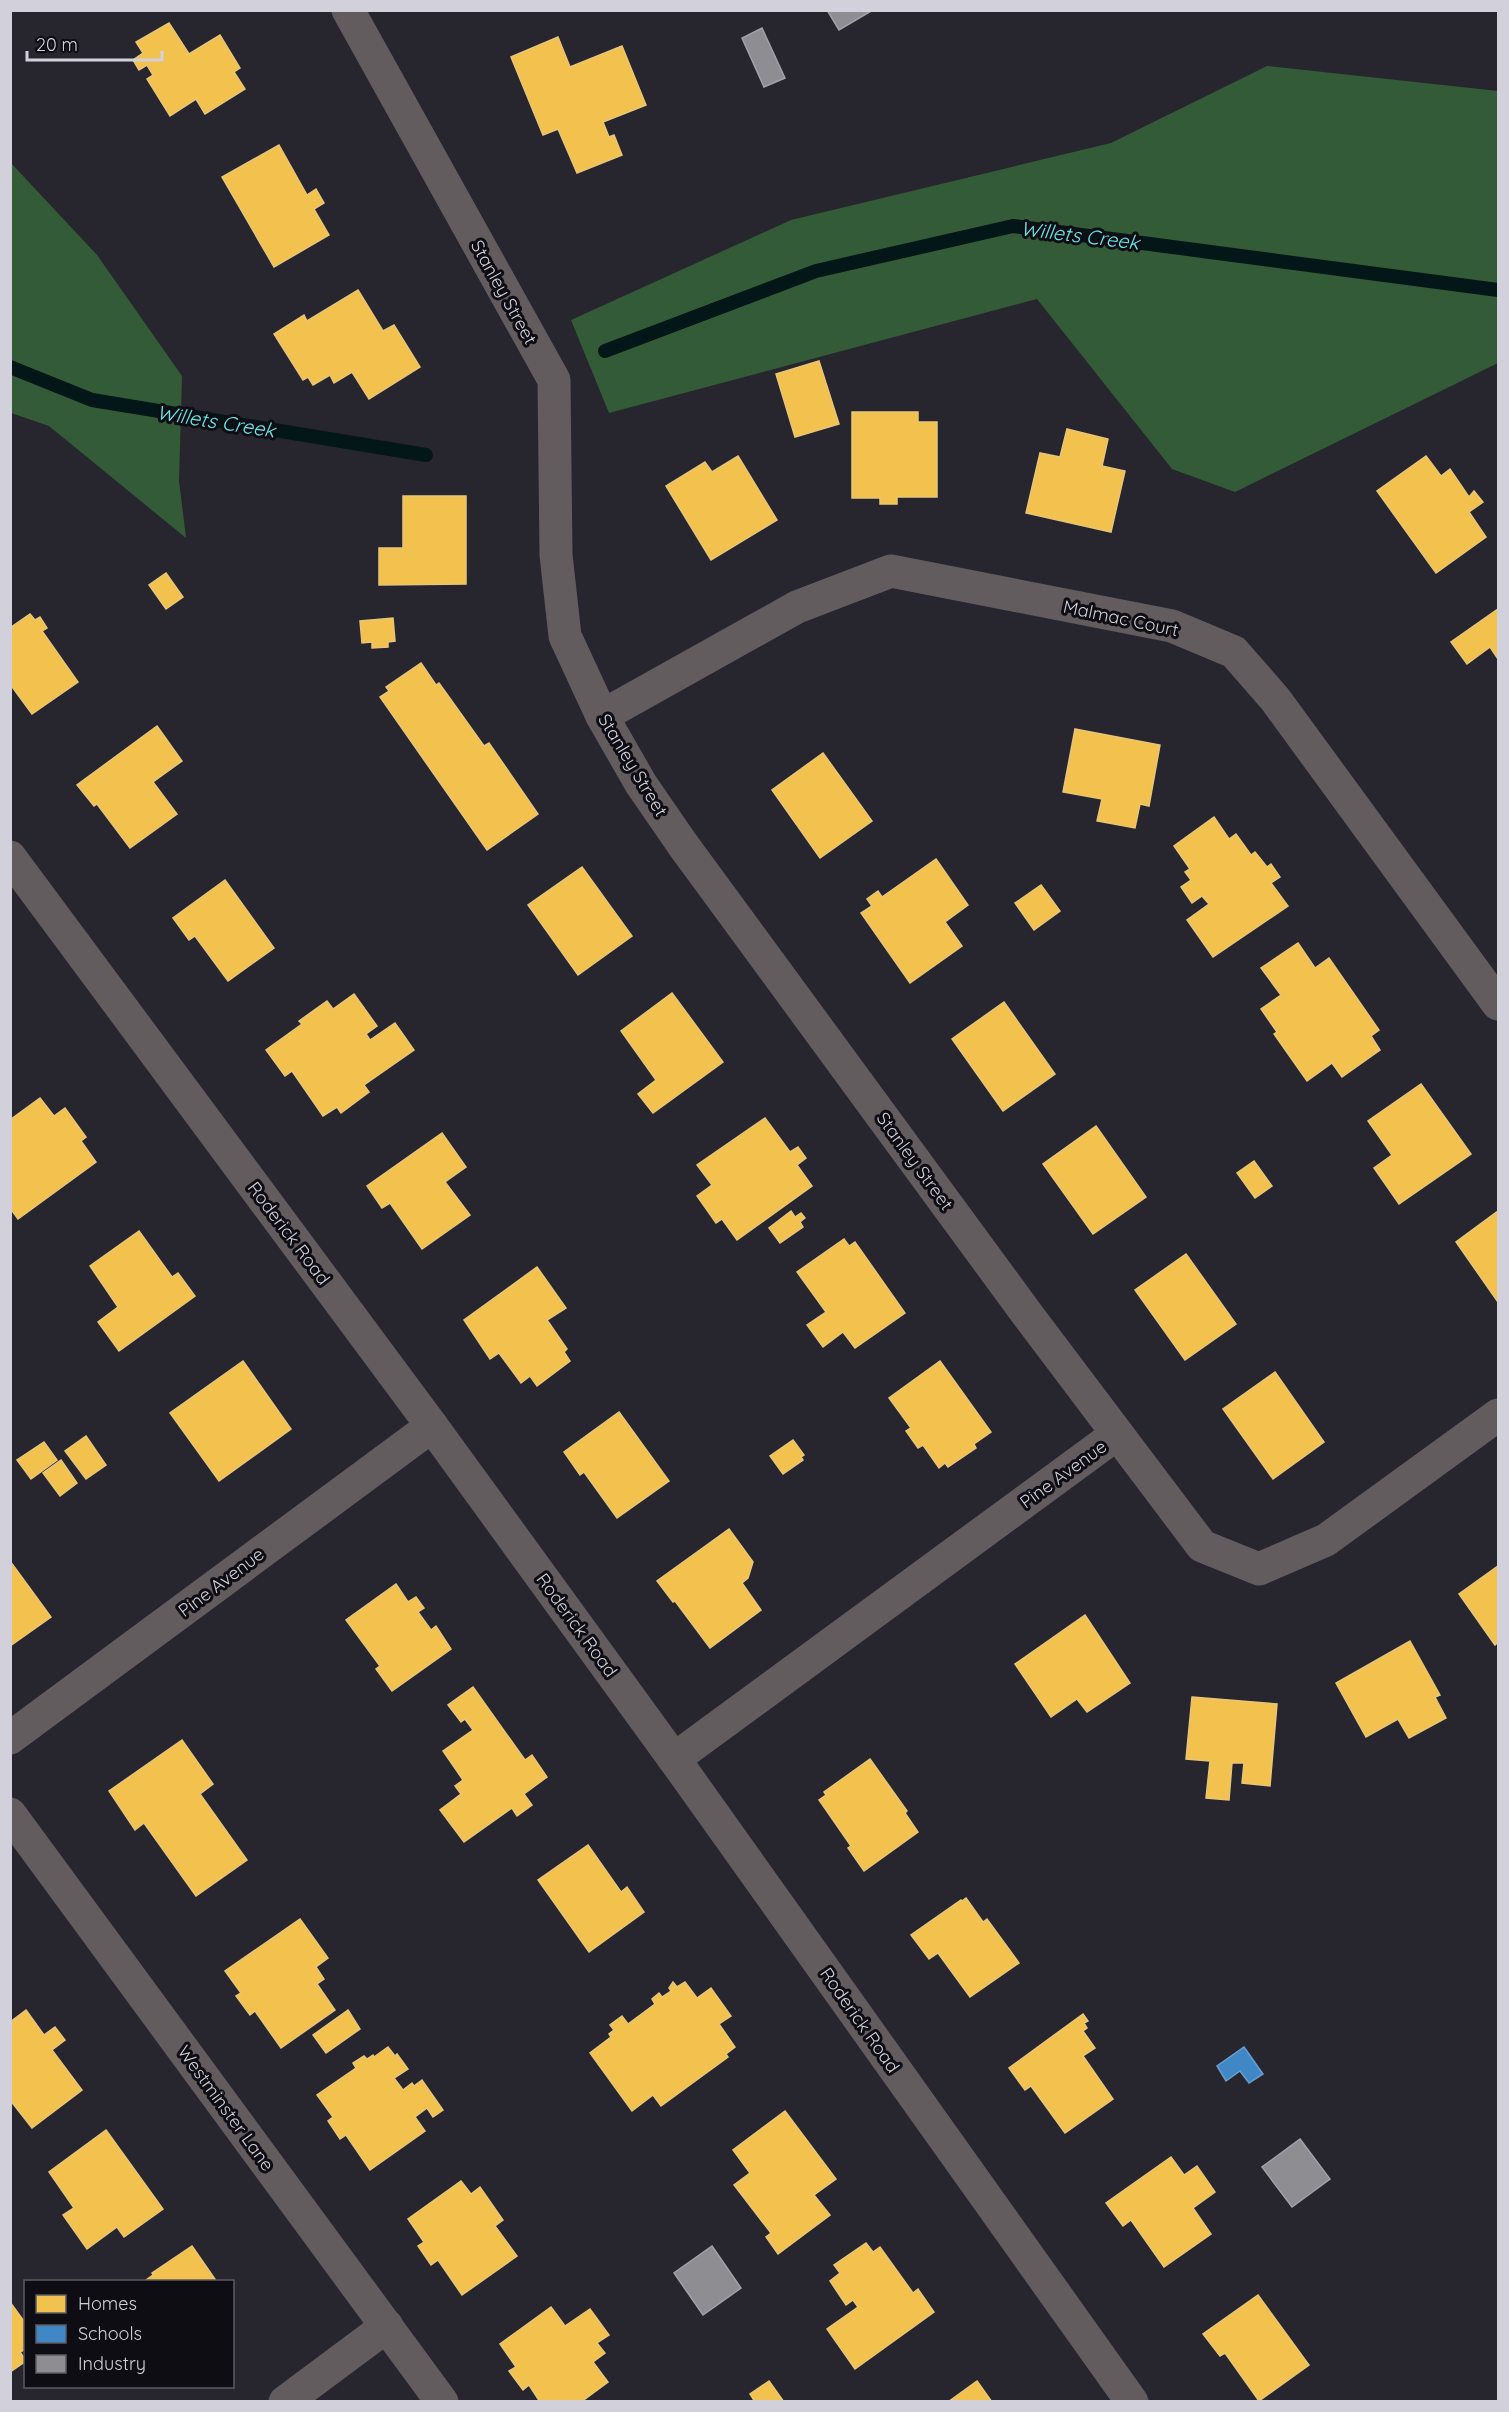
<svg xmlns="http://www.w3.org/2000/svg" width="1509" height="2412" font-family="Quicksand,sans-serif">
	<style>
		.forest { fill: #335b37 }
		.homes { fill: #f2c14e; stroke: #e8c678; stroke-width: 1.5 }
		.schools { fill: #3f88c5; stroke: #6b9ecc; stroke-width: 1.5 }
		.industry { fill: #8d8d92; stroke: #a2a1a8; stroke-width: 1.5 }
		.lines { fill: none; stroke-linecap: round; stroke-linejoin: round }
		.stream { stroke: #041718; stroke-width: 14 }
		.minor { stroke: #635c5f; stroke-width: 33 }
		.labels { text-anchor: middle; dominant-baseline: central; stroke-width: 6; stroke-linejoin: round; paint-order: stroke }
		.street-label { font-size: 18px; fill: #d2d1db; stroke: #0e0d13 }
		.water-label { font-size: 20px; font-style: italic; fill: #65e9ea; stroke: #0e0d13 }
	</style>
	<rect width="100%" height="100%" fill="#27262e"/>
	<g class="forest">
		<polygon points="1267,66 1498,91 1498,363 1235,492 1172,469 1037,299 609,413 571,320 791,220 1111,143"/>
		<polygon points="10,162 97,255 182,376 179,481 186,538 49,426 11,413"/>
	</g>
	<g class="homes">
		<polygon points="169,23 189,54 220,35 240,68 234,72 245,89 205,114 196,99 170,116 147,79 153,75 147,65 139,70 133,60 143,53 136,42"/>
		<polygon points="558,37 570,67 622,46 646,105 603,122 609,137 614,135 622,155 577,173 558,129 543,135 511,57"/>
		<polygon points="279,145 307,195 316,189 324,203 314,209 329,235 274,267 222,177"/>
		<polygon points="358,290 383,331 394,325 420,367 369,399 352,372 334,383 330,375 313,385 308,377 303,380 274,334 304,315 307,321"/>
		<polygon points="819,361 839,424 795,437 776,374"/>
		<polygon points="852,412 918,412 918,422 937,422 937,497 897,497 897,504 880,504 880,498 852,498"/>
		<polygon points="1067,429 1108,439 1102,466 1125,471 1111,532 1026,513 1040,453 1060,457"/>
		<polygon points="738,456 777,520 711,560 666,486 705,462 712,472"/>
		<polygon points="1426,456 1441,476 1450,469 1469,497 1474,491 1483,502 1469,512 1486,537 1436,573 1377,491"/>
		<polygon points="403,496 466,496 466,584 379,585 379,548 403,548"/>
		<polygon points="166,573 183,597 166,609 149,585"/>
		<polygon points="1498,609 1498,659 1490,647 1467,664 1451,642"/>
		<polygon points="30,614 35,620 40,617 47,628 42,631 78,682 32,714 10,684 10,628"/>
		<polygon points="393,618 395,641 388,642 388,647 372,648 372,642 362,643 360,621"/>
		<polygon points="421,663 436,685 439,683 484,746 489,743 538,814 487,850 380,697 389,691 386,687"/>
		<polygon points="157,726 182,761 153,782 177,814 130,848 97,804 94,806 77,785"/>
		<polygon points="1075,729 1160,745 1149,806 1140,804 1135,828 1097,821 1102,799 1063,792"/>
		<polygon points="823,753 872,821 820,858 772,790"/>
		<polygon points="1214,817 1229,839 1236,834 1251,855 1255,852 1267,867 1271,864 1280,877 1271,883 1288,906 1213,957 1187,920 1209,904 1202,896 1192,903 1181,887 1191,880 1185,872 1190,869 1174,846"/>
		<polygon points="936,859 968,905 945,922 962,946 910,983 861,913 872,906 867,899 878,891 882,897"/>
		<polygon points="582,867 632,936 578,975 528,905"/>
		<polygon points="225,880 274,948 228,981 195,936 189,940 173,918"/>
		<polygon points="1041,885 1060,911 1034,930 1015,903"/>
		<polygon points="1298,943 1315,968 1329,958 1379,1030 1371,1036 1380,1050 1342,1077 1332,1063 1307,1081 1274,1034 1277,1032 1261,1009 1281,995 1261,968"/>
		<polygon points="672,993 723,1062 653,1113 638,1094 656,1080 621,1031"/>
		<polygon points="354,994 377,1026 366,1034 370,1040 395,1023 414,1050 364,1085 369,1092 341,1113 337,1107 323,1116 292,1071 285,1076 266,1050 302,1024 299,1021 327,1001 333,1009"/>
		<polygon points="1004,1002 1055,1074 1003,1111 952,1039"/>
		<polygon points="1421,1084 1471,1154 1399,1204 1374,1168 1392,1155 1368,1121"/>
		<polygon points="40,1098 54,1116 65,1108 86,1137 81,1141 96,1162 18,1219 10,1208 10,1120"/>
		<polygon points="765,1118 790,1152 798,1147 806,1158 797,1165 812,1186 737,1240 722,1219 716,1223 697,1196 712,1185 697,1165"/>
		<polygon points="1096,1126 1146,1197 1093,1234 1043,1164"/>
		<polygon points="442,1133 466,1167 445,1182 470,1215 422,1249 390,1203 382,1208 367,1186"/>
		<polygon points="1254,1161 1272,1186 1255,1198 1237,1173"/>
		<polygon points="791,1211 795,1217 801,1213 805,1218 800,1222 803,1227 780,1243 769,1228"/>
		<polygon points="1498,1211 1498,1302 1456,1242"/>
		<polygon points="139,1231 172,1277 178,1273 195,1296 119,1351 98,1322 118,1307 90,1266"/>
		<polygon points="844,1239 849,1246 855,1242 905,1313 855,1348 843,1332 823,1347 807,1325 826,1312 797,1272"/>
		<polygon points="1186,1254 1236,1324 1185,1360 1135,1290"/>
		<polygon points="537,1267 566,1308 547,1320 567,1349 564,1352 570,1361 537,1386 530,1376 521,1383 499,1353 490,1359 464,1320"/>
		<polygon points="243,1361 291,1429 219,1481 170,1413"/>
		<polygon points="940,1361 991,1432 974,1444 976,1448 948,1467 945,1463 939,1468 923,1445 918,1448 906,1431 911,1428 889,1398"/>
		<polygon points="1275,1372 1324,1442 1273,1479 1223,1409"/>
		<polygon points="619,1412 669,1481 617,1518 584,1472 580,1475 564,1452"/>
		<polygon points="86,1436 106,1465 86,1479 65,1451"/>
		<polygon points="793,1440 804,1455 801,1457 803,1460 783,1474 770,1456"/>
		<polygon points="44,1442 57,1460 31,1479 17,1460"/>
		<polygon points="61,1460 77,1483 60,1496 43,1473"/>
		<polygon points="729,1529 753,1562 748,1578 742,1583 761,1610 710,1648 675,1601 673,1602 657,1581"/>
		<polygon points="10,1561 51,1617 10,1646"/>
		<polygon points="1498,1566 1498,1642 1495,1645 1459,1594"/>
		<polygon points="396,1584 408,1602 416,1597 424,1608 418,1612 431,1630 436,1626 451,1649 392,1691 376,1669 380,1666 346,1620"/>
		<polygon points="1085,1615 1130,1683 1087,1712 1077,1699 1051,1717 1015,1664"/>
		<polygon points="1410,1641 1440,1695 1435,1697 1446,1718 1409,1738 1398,1719 1366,1737 1336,1683"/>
		<polygon points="473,1687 525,1760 532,1755 547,1777 524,1794 532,1805 517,1816 512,1808 464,1842 440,1810 461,1794 455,1786 463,1780 443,1751 473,1730 465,1719 461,1722 448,1705"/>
		<polygon points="1192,1697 1277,1704 1270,1786 1242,1783 1244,1763 1232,1763 1229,1800 1206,1798 1210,1761 1186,1759"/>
		<polygon points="182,1740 213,1784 200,1794 247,1860 196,1896 144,1823 135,1830 109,1791"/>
		<polygon points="870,1759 907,1811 905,1813 918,1832 864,1871 848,1848 851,1846 819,1800 826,1795 824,1792"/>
		<polygon points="588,1845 621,1892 627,1887 644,1912 589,1952 538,1880"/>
		<polygon points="966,1898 983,1922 987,1919 1019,1963 970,1997 938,1953 929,1959 911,1935 961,1900 962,1901"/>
		<polygon points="300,1919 328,1958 316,1967 324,1979 317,1984 335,2010 281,2048 255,2011 250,2015 236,1996 241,1993 225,1971"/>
		<polygon points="673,1982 677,1987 685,1982 697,1998 711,1988 731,2016 719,2024 735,2047 726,2054 728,2057 661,2106 653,2095 632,2111 590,2053 611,2037 609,2034 614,2030 610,2025 622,2016 628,2024 655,2004 652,1999 659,1993 662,1997 671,1991 669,1988"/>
		<polygon points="26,2010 44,2035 55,2027 65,2040 52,2050 82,2090 32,2128 10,2100 10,2022"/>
		<polygon points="348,2010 360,2029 326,2053 313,2035"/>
		<polygon points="1083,2014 1088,2021 1084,2023 1087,2028 1083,2031 1095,2048 1083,2056 1113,2099 1065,2133 1031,2086 1025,2090 1009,2068"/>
		<polygon points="388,2047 395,2056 397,2054 408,2069 394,2078 403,2090 412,2083 414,2086 422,2080 443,2110 433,2117 427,2108 415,2117 425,2131 370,2170 346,2135 340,2139 328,2121 333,2117 317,2095 356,2068 353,2063 364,2056 367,2059 373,2055 374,2057"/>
		<polygon points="785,2111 836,2179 814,2195 830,2215 778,2254 766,2237 771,2233 734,2185 750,2173 733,2150"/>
		<polygon points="106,2130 163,2209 124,2237 117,2227 87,2249 63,2215 74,2208 49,2172"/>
		<polygon points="1171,2157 1184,2175 1197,2166 1215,2192 1193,2208 1211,2234 1164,2267 1131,2220 1123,2226 1106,2203"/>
		<polygon points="461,2181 471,2194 480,2187 503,2220 495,2226 517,2256 462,2295 438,2260 431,2265 418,2246 424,2242 408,2219"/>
		<polygon points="866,2243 873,2252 880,2247 913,2293 918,2289 934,2312 855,2369 827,2329 858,2307 853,2300 846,2305 830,2281 840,2273 834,2265"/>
		<polygon points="192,2246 217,2282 143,2282 153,2275 152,2273"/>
		<polygon points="1258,2295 1309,2365 1259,2401 1225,2353 1220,2356 1203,2334"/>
		<polygon points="10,2302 26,2324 26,2349 20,2352 26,2361 10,2372"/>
		<polygon points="551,2307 565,2326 590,2309 609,2335 597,2343 605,2353 593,2362 608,2382 581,2402 540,2402 529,2385 523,2390 509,2371 516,2367 500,2344"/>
		<polygon points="769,2381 784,2402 755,2402 750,2394"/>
		<polygon points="977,2381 992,2402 948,2402"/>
	</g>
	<polygon class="schools" points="1244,2047 1263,2074 1249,2083 1240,2071 1226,2081 1217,2066"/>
	<g class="industry">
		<polygon points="827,10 873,10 839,30"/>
		<polygon points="762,28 785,78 764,87 742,38"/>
		<polygon points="1300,2139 1330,2179 1292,2207 1262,2167"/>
		<polygon points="712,2246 741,2288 703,2315 674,2273"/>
	</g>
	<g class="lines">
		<g class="stream">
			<polyline points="605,351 816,271 1013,226 1498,290"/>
			<polyline points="10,367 92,400 426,455"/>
		</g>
		<g class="minor">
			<polyline points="348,10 554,380 556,555 565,636 602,716 641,784 683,845 1027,1314 1202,1546 1259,1569 1326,1540 1498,1415"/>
			<polyline points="602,716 797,607 891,571 1172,626 1234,652 1275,699 1498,1004"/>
			<polyline points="10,857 432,1426 682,1770 1132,2402"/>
			<polyline points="10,1738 432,1426"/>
			<polyline points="674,1759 1117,1434"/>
			<polyline points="10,1814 442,2402"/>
			<polyline points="285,2402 387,2326"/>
		</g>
	</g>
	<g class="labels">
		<g class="street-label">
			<text transform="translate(504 292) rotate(61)">Stanley Street</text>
			<text transform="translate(1121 618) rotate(12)">Malmac Court</text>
			<text transform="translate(633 765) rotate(59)">Stanley Street</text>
			<text transform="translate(915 1161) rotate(54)">Stanley Street</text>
			<text transform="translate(289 1233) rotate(53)">Roderick Road</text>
			<text transform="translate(1063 1474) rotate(-36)">Pine Avenue</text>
			<text transform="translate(221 1582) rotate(-37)">Pine Avenue</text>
			<text transform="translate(577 1625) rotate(54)">Roderick Road</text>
			<text transform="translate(860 2020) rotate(55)">Roderick Road</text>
			<text transform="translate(226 2108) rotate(54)">Westminster Lane</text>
		</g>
		<g class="water-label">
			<text transform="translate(1080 235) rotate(7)">Willets Creek</text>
			<text transform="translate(216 421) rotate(9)">Willets Creek</text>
		</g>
	</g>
	<rect width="1509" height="2412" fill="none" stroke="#d2d1db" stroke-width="24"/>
	<rect x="24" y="2280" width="210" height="108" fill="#0e0d13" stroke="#5c5b63" stroke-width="1.5"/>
	<rect x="36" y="2295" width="30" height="18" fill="#f2c14e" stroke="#5c5b63" stroke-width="1.5"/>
	<text x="78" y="2310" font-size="18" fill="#d2d1db">Homes</text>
	<rect x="36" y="2325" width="30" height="18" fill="#3f88c5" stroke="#5c5b63" stroke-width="1.5"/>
	<text x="78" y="2340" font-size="18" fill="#d2d1db">Schools</text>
	<rect x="36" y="2355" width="30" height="18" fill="#8d8d92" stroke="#5c5b63" stroke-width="1.5"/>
	<text x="78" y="2370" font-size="18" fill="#d2d1db">Industry</text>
	<path d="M27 51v9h135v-9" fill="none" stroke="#d2d1db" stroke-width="3"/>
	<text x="36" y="51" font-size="18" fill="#d2d1db" stroke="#0e0d13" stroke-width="4.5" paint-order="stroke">20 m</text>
</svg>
